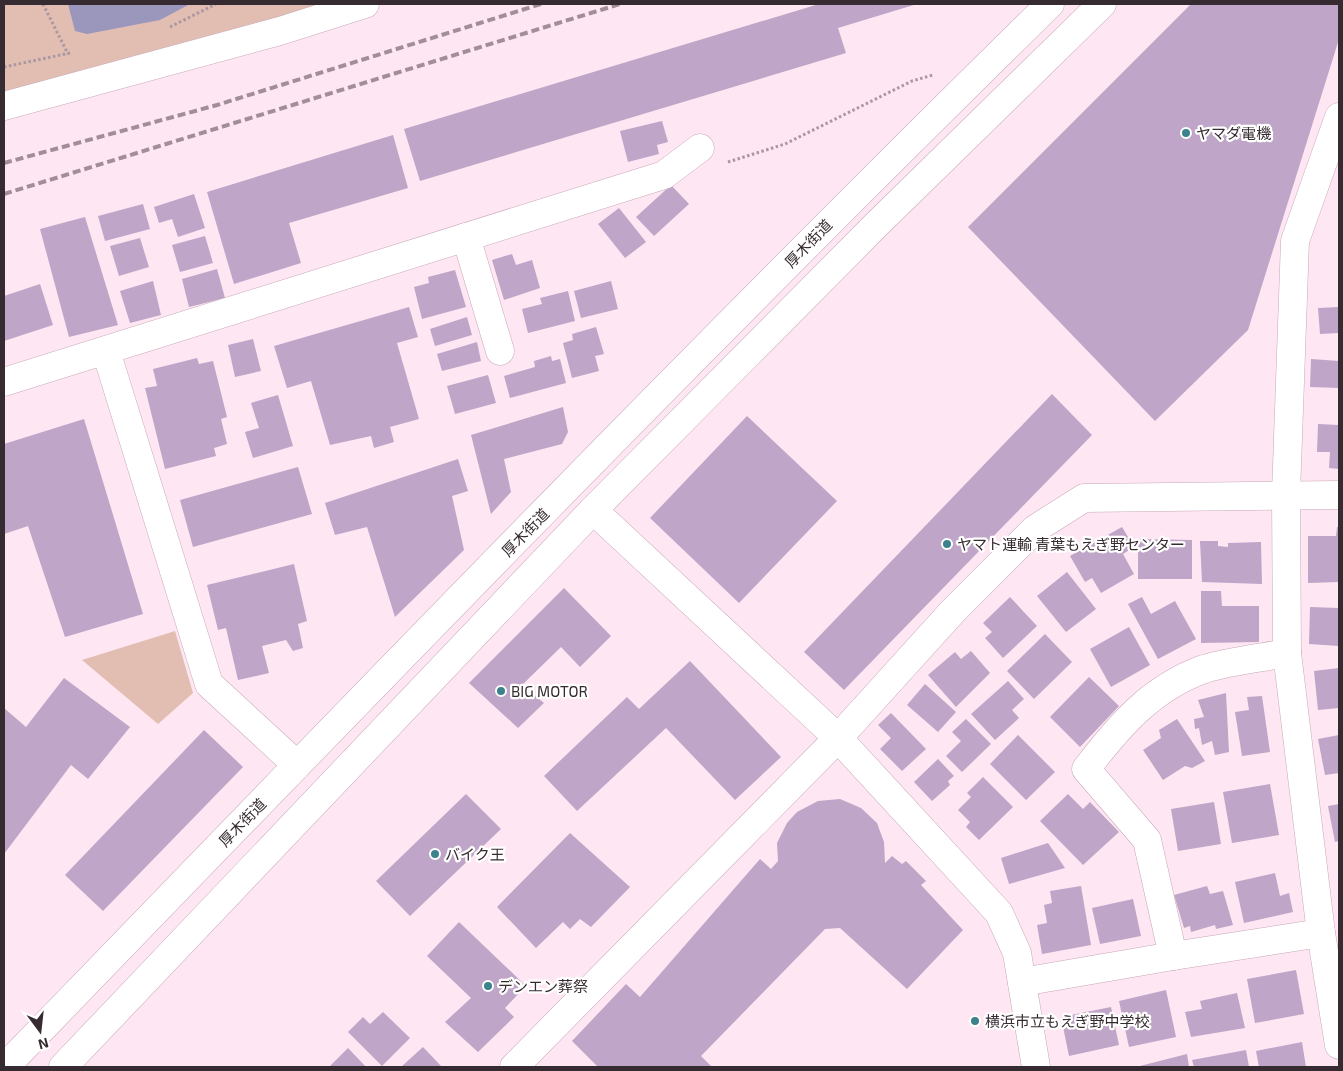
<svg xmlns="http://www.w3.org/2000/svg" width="1343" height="1071" font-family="'Exo 2','Noto Sans JP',sans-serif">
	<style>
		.green { fill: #e2beb2 }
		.water { fill: #9b96bc }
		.building { fill: #bfa5c7 }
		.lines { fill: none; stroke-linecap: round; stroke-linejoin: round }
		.minor-casing { stroke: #c6a9b8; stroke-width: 29 }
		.highway-casing { stroke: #c6a9b8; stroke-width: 29 }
		.path { stroke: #aa97a1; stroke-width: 3; stroke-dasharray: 2.5 2.5; stroke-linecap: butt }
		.minor { stroke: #fff; stroke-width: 28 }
		.highway { stroke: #fff; stroke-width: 28 }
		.rail { stroke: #a18e98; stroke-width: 4; stroke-dasharray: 8 4; stroke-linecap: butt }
		.poi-dot { fill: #3b828c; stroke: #fff; stroke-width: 2 }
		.labels { text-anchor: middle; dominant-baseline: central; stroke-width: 4.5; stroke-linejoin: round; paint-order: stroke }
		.poi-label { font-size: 15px; fill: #362b31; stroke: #fff; text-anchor: start }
		.street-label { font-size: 15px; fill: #362b31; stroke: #fff }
	</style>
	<rect width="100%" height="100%" fill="#ffe6f3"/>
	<g class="green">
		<polygon points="4,4 338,4 4,93"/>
		<polygon points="175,631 193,693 158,724 82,660"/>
	</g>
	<polygon class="water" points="68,4 190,4 160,20 87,34 75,31"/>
	<g class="building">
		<polygon points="819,4 917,4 838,28 846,53 420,181 404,129"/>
		<polygon points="1191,4 1339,4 1339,39 1248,330 1155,421 968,227"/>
		<polygon points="662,121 668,142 657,145 659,154 628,162 620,131"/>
		<polygon points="393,135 408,188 289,223 301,263 234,284 207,192"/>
		<polygon points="671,185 689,204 654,236 636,217"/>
		<polygon points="194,194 205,228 178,237 172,219 159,223 154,207"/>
		<polygon points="143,204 150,229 105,241 98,216"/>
		<polygon points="619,208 646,242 625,258 598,224"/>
		<polygon points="85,217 118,325 69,337 40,229"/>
		<polygon points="205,236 213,263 180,272 172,245"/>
		<polygon points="140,238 149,267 119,276 110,246"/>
		<polygon points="512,254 516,265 532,260 540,288 504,300 492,260"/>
		<polygon points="217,269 225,298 189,307 182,279"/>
		<polygon points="455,270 466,307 422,319 414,287 429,283 428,277"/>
		<polygon points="153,281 161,315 130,323 120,291"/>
		<polygon points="611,281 618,309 581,318 574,291"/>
		<polygon points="40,284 53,325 4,341 4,296"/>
		<polygon points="568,291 575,321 528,333 522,309 542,304 540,298"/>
		<polygon points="409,307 418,337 397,343 419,419 390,427 394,442 374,448 371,436 330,445 311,381 287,388 274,346"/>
		<polygon points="1339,307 1339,333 1320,334 1318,308"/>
		<polygon points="467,317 472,335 435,346 430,329"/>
		<polygon points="596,327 604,354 595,356 599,371 572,378 563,343 573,340 572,334"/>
		<polygon points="253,339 261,371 235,377 228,345"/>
		<polygon points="477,342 481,361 442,371 437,354"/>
		<polygon points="551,356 552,361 560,359 566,383 510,398 504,376 535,367 534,361"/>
		<polygon points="197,358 199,364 213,361 227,417 221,419 227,444 214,448 216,456 165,469 145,388 157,386 153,369"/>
		<polygon points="1311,359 1339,361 1339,388 1310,387"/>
		<polygon points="488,375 496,403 455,414 447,386"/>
		<polygon points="1052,394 1092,435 844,690 804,652"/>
		<polygon points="278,395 293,446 253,458 245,432 259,428 251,403"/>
		<polygon points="563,407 568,432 562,444 504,459 511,492 491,514 471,435"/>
		<polygon points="747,416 837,501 739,603 650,518"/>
		<polygon points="84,419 143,614 65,637 28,526 4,534 4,444"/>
		<polygon points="1318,424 1339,425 1339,469 1329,468 1330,452 1317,452"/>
		<polygon points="458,459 468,491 452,496 464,550 395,617 367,527 335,535 325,503"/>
		<polygon points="298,467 312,514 193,547 180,500"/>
		<polygon points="1122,527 1134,547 1123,554 1134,574 1101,593 1092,578 1085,582 1070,556"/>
		<polygon points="1337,527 1339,527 1339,582 1308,583 1308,536 1336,536"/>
		<polygon points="1138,539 1192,540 1192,579 1138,579"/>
		<polygon points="1200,541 1218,541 1218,546 1228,547 1228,543 1261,542 1262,584 1202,582"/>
		<polygon points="294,564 307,621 298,624 303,648 293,651 286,640 262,646 269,673 238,680 226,628 218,630 207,585"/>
		<polygon points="1067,572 1096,609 1066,632 1037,596"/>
		<polygon points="564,588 611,636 580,667 561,647 522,685 544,703 518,728 469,683"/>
		<polygon points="1201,591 1221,591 1222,606 1259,606 1259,642 1201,643"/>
		<polygon points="1010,597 1037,626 1003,658 985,638 992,632 983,623"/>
		<polygon points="1142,597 1151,614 1175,601 1196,639 1158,659 1128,604"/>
		<polygon points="1310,607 1339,608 1339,646 1309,644"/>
		<polygon points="1129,627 1150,665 1111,687 1090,649"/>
		<polygon points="1045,634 1072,662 1034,699 1007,671"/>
		<polygon points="971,651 990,673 956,707 928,675 955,652 961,659"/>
		<polygon points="690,661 781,757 735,800 666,728 577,811 544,776 627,697 639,709"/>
		<polygon points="1339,668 1339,708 1318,710 1314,671"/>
		<polygon points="1089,677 1119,706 1080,747 1050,717"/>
		<polygon points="64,678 130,727 88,779 71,765 4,854 4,708 26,727"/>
		<polygon points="1008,681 1024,699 1012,710 1019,718 995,740 971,714"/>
		<polygon points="925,684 956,712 938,732 907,705"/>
		<polygon points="1226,693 1229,752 1215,755 1212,741 1202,745 1199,728 1195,729 1194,719 1204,717 1198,700"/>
		<polygon points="1262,696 1270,752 1242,756 1235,712 1249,710 1247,697"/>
		<polygon points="891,713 926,749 902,771 880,749 891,738 878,725"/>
		<polygon points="966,719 991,744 962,772 946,756 961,741 952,732"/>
		<polygon points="1177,719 1205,761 1192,768 1185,766 1163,780 1143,750 1161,738 1159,730"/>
		<polygon points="204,730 243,767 103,911 65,875"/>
		<polygon points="1018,735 1055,772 1026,800 990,764"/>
		<polygon points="1339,735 1339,773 1325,775 1318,739"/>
		<polygon points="938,759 954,776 948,781 950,785 932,801 914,782"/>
		<polygon points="983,777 1013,807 979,840 966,827 970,822 958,810 971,797 967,793"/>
		<polygon points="1270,784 1279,835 1232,843 1223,792"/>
		<polygon points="466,794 501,829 410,916 376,881"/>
		<polygon points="1068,794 1083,809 1090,802 1119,832 1083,865 1040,821"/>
		<polygon points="840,799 861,808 877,823 884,842 885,863 892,856 902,864 906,861 926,881 921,885 963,930 907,989 840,928 825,929 701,1056 712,1067 598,1067 572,1041 626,984 640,997 760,859 771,869 778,861 777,843 787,823 797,812 818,801"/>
		<polygon points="1214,802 1221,844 1178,851 1171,809"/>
		<polygon points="1339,804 1339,841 1335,842 1328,806"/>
		<polygon points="570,833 630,887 591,927 580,919 570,929 563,922 536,948 497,907"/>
		<polygon points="1048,843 1065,868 1009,884 1001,858"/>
		<polygon points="1275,873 1280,896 1289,893 1293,912 1244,923 1235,882"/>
		<polygon points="1081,886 1091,945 1042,954 1037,925 1047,923 1044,905 1052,903 1050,891"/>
		<polygon points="1207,886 1210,894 1223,891 1233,925 1216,929 1215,925 1191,932 1190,926 1184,928 1174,895"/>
		<polygon points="1133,899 1141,936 1100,944 1092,908"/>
		<polygon points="459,922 526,986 505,1008 514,1017 478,1052 445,1022 471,998 427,956"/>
		<polygon points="1296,970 1304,1014 1255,1023 1247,979"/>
		<polygon points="1166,990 1176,1037 1129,1047 1119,1001"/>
		<polygon points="1237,993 1245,1028 1191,1037 1185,1012 1202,1009 1200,1001"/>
		<polygon points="1111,1007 1119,1045 1069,1056 1061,1017"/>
		<polygon points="383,1012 410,1038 382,1066 348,1032 363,1017 370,1024"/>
		<polygon points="1302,1042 1306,1067 1259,1067 1256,1051"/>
		<polygon points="423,1047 442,1067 401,1067"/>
		<polygon points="348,1048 366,1067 332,1067 330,1066"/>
		<polygon points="1246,1050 1249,1067 1194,1067 1192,1060"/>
		<polygon points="1187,1054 1189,1067 1136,1067"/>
	</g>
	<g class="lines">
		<g class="minor-casing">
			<g id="minor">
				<polyline points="4,106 280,31 365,4"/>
				<polyline points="1339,117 1295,241 1286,494 1287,653 1321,933 1339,1045"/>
				<polyline points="466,237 500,351"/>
				<polyline points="106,351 209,684 297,765"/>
				<polyline points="4,382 664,175 700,148"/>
				<polyline points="593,510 838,738 999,913 1017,953 1036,1067"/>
				<path d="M1173,956L1147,840L1086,769C1119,726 1151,688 1204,669C1230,661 1260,658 1287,653"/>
				<polyline points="1022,982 1173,956 1321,933"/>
				<polyline points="514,1067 838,738 953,611 1035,529 1084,498 1339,495"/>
			</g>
		</g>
		<g class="highway-casing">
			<g id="highway">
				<path d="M5,1067C350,710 695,352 1050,4"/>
				<polyline points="63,1067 593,510 876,225 1102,4"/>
			</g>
		</g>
		<g class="path">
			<polyline points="43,4 68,54"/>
			<polyline points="170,27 216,4"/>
			<polyline points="4,67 70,53"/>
			<polyline points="728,162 785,144 912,81 933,75"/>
		</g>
		<use href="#minor" class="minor"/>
		<use href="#highway" class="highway"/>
		<g class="rail">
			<polyline points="4,163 217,105 541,4"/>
			<polyline points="4,194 620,4"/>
		</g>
	</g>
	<g class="poi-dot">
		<circle cx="1186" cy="133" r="5"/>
		<circle cx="947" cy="544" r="5"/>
		<circle cx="501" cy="691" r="5"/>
		<circle cx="435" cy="854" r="5"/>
		<circle cx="488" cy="986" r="5"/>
		<circle cx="975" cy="1021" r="5"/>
	</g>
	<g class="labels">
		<g class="poi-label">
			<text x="1196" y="133">ヤマダ電機</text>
			<text x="957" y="544">ヤマト運輸 青葉もえぎ野センター</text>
			<text x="511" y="691">BIG MOTOR</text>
			<text x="445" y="854">バイク王</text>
			<text x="498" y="986">デンエン葬祭</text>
			<text x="985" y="1021">横浜市立もえぎ野中学校</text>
		</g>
		<g class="street-label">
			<text transform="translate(808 243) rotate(-46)">厚木街道</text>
			<text transform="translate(525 532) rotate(-46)">厚木街道</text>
			<text transform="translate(242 822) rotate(-46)">厚木街道</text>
		</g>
	</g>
	<rect width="1343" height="1071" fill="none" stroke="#362b31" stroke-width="10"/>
	<g transform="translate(40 1031) rotate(165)" stroke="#ffffff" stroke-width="4" paint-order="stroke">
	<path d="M0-4L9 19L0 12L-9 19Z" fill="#362b31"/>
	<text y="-8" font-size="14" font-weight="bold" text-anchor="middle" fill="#362b31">N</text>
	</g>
</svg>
